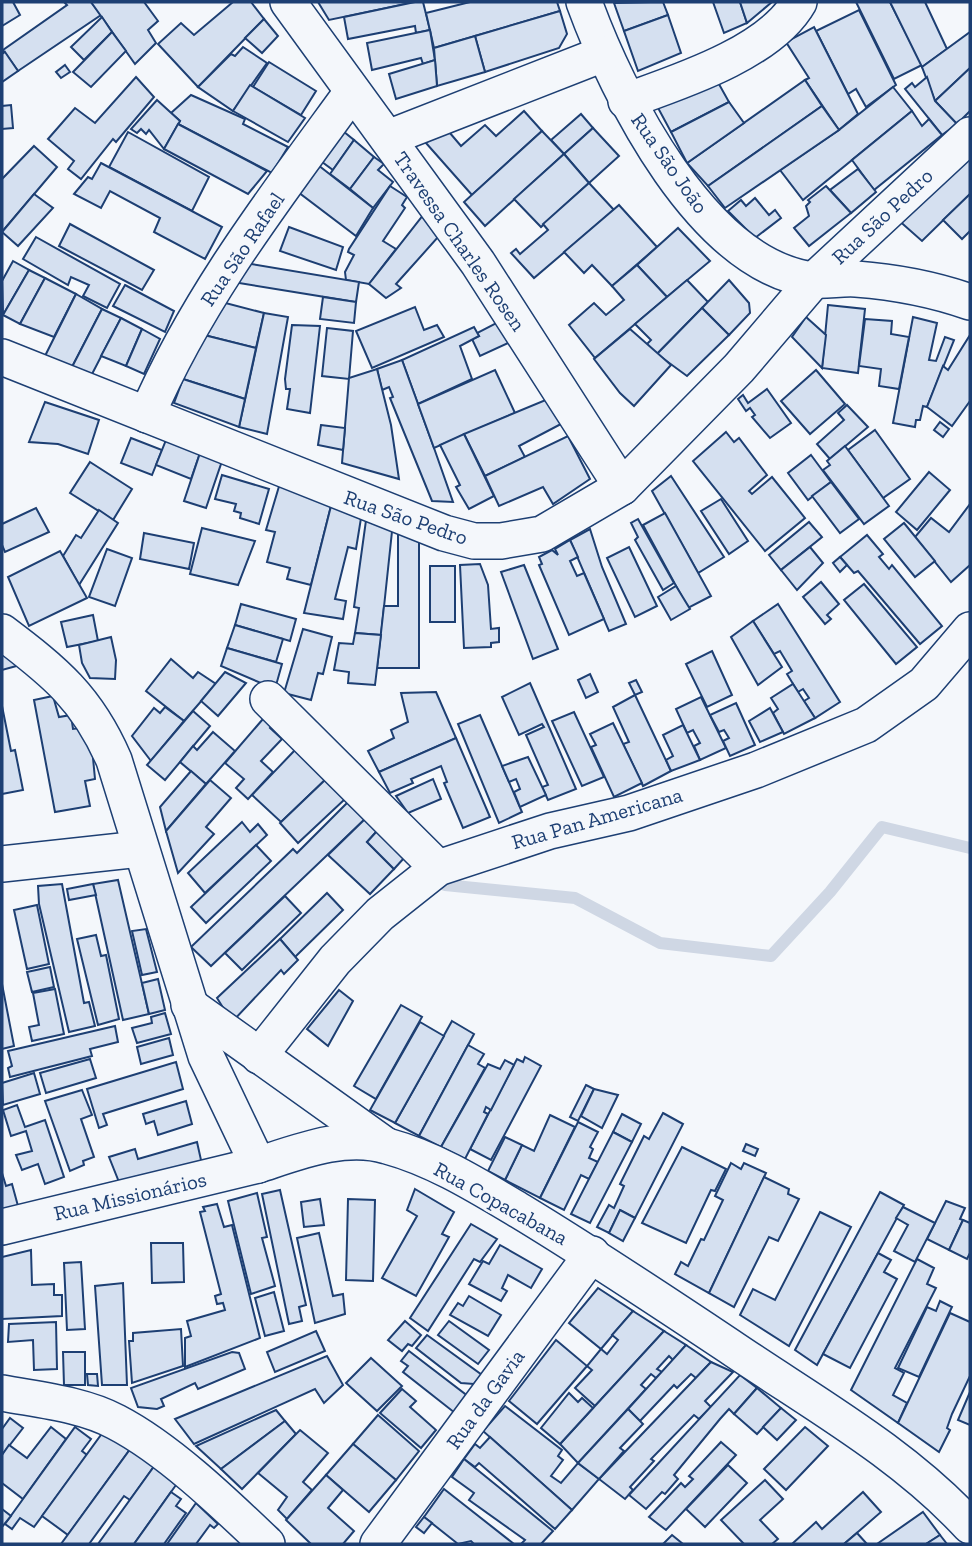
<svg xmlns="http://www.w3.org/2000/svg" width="972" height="1546" font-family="'Zilla Slab',serif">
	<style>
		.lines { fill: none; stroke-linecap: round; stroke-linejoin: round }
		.stream { stroke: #cfd7e4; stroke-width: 12 }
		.building { fill: #d5e0f0; stroke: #1d3f73; stroke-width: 2 }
		.minor-casing { stroke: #1d3f73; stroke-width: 38 }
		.minor { stroke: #f4f7fb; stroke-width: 35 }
		.labels { text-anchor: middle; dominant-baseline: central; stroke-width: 5; stroke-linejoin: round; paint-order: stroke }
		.street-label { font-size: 21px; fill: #1d3f73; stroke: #f4f7fb }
	</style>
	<rect width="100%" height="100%" fill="#f4f7fb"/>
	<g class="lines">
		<polyline class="stream" points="445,885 575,898 660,943 771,956 830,892 882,827 970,848"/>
	</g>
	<g class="building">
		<polygon points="2,2 13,2 20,15 2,26"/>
		<polygon points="64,2 91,2 101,15 18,71 3,50 67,5"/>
		<polygon points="91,2 144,2 158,21 148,30 156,43 135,64"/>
		<polygon points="233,2 251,2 264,19 198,87 158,44 181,23 194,35"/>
		<polygon points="318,2 415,2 329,20"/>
		<polygon points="415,2 423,2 430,30 416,33 415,26 348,39 344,17"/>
		<polygon points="470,2 557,2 560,11 434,48 426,13"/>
		<polygon points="663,2 668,15 624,31 614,3"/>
		<polygon points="713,2 740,2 747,23 724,33"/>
		<polygon points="740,2 772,2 747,23"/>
		<polygon points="856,2 890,2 922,65 894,79"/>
		<polygon points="890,2 925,2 947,49 922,67"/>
		<polygon points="859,10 896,85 866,107 856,89 848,94 816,31"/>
		<polygon points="560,11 567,34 559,48 485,72 475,36"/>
		<polygon points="668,15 681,53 638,71 624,31"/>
		<polygon points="102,17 112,32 84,60 71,47"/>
		<polygon points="264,19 278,36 262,53 245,38"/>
		<polygon points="814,27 858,114 839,130 805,80 809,78 786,42"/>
		<polygon points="430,30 435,60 423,64 421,58 372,70 367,43"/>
		<polygon points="112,32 126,51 91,87 73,72"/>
		<polygon points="970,32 970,68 935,101 922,67"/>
		<polygon points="475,36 485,72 437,86 434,48"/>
		<polygon points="243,47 267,63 233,111 198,87 231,54 235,56"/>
		<polygon points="5,52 18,71 2,82 2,54"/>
		<polygon points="435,60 437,86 396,99 389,74"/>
		<polygon points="269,62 316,91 301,115 253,87"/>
		<polygon points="65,65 70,72 61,78 56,72"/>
		<polygon points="970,68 970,111 957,124 935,101"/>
		<polygon points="136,77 154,97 116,142 113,139 81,179 68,169 74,161 48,139 75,108 95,123"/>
		<polygon points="715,77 729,102 671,132 657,106"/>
		<polygon points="927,77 935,101 957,124 942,135 905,89 912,83 915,87"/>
		<polygon points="805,80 822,106 708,186 687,163"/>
		<polygon points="250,85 305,118 288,142 233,111"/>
		<polygon points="893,87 912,111 803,200 780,170 839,130"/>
		<polygon points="191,95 245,119 243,124 288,147 272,173 178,124 180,121 171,113"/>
		<polygon points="157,100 180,121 164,149 149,130 146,134 141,129 137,133 131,129"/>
		<polygon points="729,102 744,123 687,163 671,132"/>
		<polygon points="11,105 13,128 2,129 2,106"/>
		<polygon points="822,106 839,130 725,208 708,186"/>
		<polygon points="524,111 542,131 472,195 426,143 444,126 461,146 485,125 496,136"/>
		<polygon points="912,111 922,126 929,119 942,135 874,190 852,160"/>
		<polygon points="581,114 593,128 564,154 551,140"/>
		<polygon points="333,123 354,140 333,170 318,159"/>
		<polygon points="178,124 267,171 248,194 164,149"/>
		<polygon points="593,128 619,156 589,183 564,154"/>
		<polygon points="542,131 564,154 485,226 464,202"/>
		<polygon points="128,132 209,177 192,211 109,167"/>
		<polygon points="354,140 374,157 350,189 330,174"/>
		<polygon points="34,146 57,167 2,232 2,179"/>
		<polygon points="970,150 970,194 922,241 896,218"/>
		<polygon points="564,154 589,183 541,227 514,199"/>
		<polygon points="374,157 384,164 378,170 393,182 373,208 350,189"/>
		<polygon points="101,163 222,227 205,259 154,232 160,218 110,191 101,208 74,194 88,177 92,179"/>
		<polygon points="318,165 373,208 356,236 298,192"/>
		<polygon points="858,169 876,192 851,213 830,190"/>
		<polygon points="589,183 614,210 534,278 511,253 516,249 520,254 548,230 543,224"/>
		<polygon points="390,186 407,197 402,205 405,208 383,241 396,249 369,284 346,280 345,272 354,255 348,252 349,249"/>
		<polygon points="826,186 851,213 809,246 794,228 809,216 806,206 810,202 808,200"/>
		<polygon points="34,194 53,208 18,246 2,232"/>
		<polygon points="970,194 970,231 962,239 943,220"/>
		<polygon points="755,198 769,215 775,210 781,218 755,238 728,211 741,200 746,206"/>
		<polygon points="619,205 657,247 612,286 592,265 584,273 564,252"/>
		<polygon points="424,214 439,236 396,284 401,288 386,298 369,284"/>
		<polygon points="70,224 154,270 142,290 59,246"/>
		<polygon points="289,227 343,247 336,270 280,251"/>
		<polygon points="678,228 710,261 667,297 637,265"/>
		<polygon points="36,237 120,284 107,308 83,296 89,285 71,277 68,285 23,259"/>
		<polygon points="13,261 29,270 3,315 2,281"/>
		<polygon points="245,263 359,282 356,302 233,282"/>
		<polygon points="637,265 667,297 595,358 569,325 594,303 606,315 624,300 612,286"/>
		<polygon points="29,270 45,278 20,324 3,315"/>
		<polygon points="45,278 76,294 54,337 20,324"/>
		<polygon points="687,280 708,302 657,354 647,344 651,340 635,324"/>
		<polygon points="729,280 749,303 750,313 729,335 702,308"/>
		<polygon points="125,285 174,311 165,332 113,306"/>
		<polygon points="76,294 102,309 71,369 43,360"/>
		<polygon points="323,297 356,302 354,323 320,319"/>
		<polygon points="214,300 264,313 256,348 200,334"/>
		<polygon points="828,305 865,309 858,373 822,368"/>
		<polygon points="415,307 424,330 437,325 444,337 372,368 356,331"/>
		<polygon points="702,308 729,335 687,376 657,354"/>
		<polygon points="102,309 121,318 91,376 71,369"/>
		<polygon points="264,313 288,317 267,434 239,427"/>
		<polygon points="806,317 826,335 822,368 792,337"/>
		<polygon points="913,317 937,323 929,360 936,361 945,337 954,340 927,407 923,406 920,420 916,420 915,427 893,423"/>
		<polygon points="121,318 142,329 126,366 101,356"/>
		<polygon points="506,318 517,339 480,356 472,339 479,336 477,333"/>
		<polygon points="865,319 892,321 891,334 909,337 899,389 879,386 881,369 859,366"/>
		<polygon points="292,325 320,326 310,413 287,409 290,389 286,389 285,379"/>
		<polygon points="474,327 479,336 460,346 472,379 418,404 402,360"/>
		<polygon points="327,328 353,331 349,379 322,376"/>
		<polygon points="142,329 160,339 144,374 126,366"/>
		<polygon points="630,329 671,365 634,406 620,393 594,359"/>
		<polygon points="200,334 256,348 245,399 183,379"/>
		<polygon points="970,335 970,401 952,426 927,407 943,366 948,370"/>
		<polygon points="402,360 434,448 453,502 432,501 390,398 393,397 389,387 382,390 377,369"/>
		<polygon points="377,369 391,425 399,479 342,463 349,378"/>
		<polygon points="495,370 515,413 434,448 418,404"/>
		<polygon points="816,370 845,404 810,434 781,401"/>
		<polygon points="183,379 245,399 239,427 174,403"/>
		<polygon points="767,389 791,423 770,438 752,417 755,415 750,408 746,411 738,399 743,395 748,403"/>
		<polygon points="548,399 561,424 519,446 525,457 485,476 464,434"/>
		<polygon points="45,402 99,420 88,454 58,444 29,442"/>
		<polygon points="847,405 868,427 830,459 817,444 844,420 838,413"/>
		<polygon points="940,422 949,429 943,437 934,430"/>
		<polygon points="321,425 345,428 343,450 318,445"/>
		<polygon points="875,430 910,479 883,498 848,450"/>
		<polygon points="726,432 734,442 739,438 767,475 749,491 752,494 772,477 805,518 765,551 693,461"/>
		<polygon points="464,434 494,496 469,509 456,487 460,485 440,445"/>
		<polygon points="568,436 590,479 553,504 543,487 499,506 485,476"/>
		<polygon points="131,438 162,450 152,475 121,463"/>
		<polygon points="166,440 200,453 191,479 156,465"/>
		<polygon points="845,446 889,506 864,524 823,470 830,465 827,461"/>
		<polygon points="200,453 222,461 206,508 184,501"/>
		<polygon points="811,455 831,482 808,500 788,473"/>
		<polygon points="90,462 132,489 113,520 70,493"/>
		<polygon points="929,472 950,490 917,530 896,512"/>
		<polygon points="222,475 269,489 259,524 240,518 241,513 234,511 236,504 215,499"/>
		<polygon points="671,476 724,557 698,573 652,491"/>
		<polygon points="831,482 859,519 840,533 812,496"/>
		<polygon points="280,483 332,502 311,585 287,579 290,568 267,562 275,532 266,530"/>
		<polygon points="721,499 748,541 729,554 701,511"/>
		<polygon points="332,502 362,512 356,549 348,547 335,599 346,601 343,619 304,613"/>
		<polygon points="970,504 970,565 951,582 915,537 931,518 949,532"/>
		<polygon points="36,508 49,532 5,552 2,545 2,524"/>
		<polygon points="99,510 118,523 79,585 63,556 76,535 81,538"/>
		<polygon points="367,513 393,522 381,635 355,633 359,608 354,607"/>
		<polygon points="665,513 711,596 688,608 643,525"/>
		<polygon points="638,519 674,583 663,590 635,540 638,537 631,523"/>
		<polygon points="809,522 822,537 781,570 769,555"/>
		<polygon points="904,523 935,561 915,577 884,539"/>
		<polygon points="202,528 255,541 238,585 190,574"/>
		<polygon points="590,529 602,567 626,624 609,631 570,540"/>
		<polygon points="398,532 419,539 419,668 377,668 384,606 398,606"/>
		<polygon points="144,533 194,543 189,569 140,559"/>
		<polygon points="867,535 883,554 879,557 889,569 892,565 942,626 920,644 858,571 854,573 840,557"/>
		<polygon points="570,540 578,557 570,561 577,576 584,573 604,619 569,635 539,565 542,564 539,557 552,550 558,555 555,549"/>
		<polygon points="629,547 657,606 635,617 607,558"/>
		<polygon points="810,547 823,563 797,590 781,570"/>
		<polygon points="107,549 132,558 115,606 89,597"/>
		<polygon points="60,551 87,598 29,626 8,577"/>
		<polygon points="840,557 847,565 840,572 833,563"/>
		<polygon points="480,564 488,585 491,629 499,628 499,642 491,643 491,647 464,648 460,565"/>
		<polygon points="524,565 558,649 533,659 501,572"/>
		<rect x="430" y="566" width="25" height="56"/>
		<polygon points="821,582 839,604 827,615 831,619 825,624 803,597"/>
		<polygon points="864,584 917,647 896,664 844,600"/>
		<polygon points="676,586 690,609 671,620 658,597"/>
		<polygon points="241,604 296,619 290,641 235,625"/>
		<polygon points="778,604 840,702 815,718 804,701 809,698 803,689 798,692 787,674 792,671 780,651 774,654 753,621"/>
		<polygon points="93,615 98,641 67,647 61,622"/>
		<polygon points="753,621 782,667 758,685 731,637"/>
		<polygon points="235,625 283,639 276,662 227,648"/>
		<polygon points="303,629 332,637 323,674 318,673 311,700 284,693"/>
		<polygon points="355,633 381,635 375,685 348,683 349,672 334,670 339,643 353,644"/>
		<polygon points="111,637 116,660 115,679 90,678 82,663 79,645"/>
		<polygon points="227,648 282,664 275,689 221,666"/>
		<polygon points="712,651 732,695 707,707 686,664"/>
		<polygon points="2,652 20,665 2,670"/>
		<polygon points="171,659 193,678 198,672 216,684 184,721 146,691"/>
		<polygon points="225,672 246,683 218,716 201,701"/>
		<polygon points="590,674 598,692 586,698 578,680"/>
		<polygon points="636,680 642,692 635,695 629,683"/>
		<polygon points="530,683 576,789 548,800 542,787 548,785 526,735 544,727 542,724 519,735 502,697"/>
		<polygon points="793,684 815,718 784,734 773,713 778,709 771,698"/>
		<polygon points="436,692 456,738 379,772 368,751 394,738 391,730 408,722 401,693"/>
		<polygon points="635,695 671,771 643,786 623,744 629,742 613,707"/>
		<polygon points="53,696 59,717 71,715 73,729 89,727 96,757 93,758 95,779 85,781 90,806 55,812 34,700"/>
		<polygon points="701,697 726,748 700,760 694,746 700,743 693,730 687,733 676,709"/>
		<polygon points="736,703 755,745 730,756 723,741 729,738 724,730 719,732 710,715"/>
		<polygon points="2,706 11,751 15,750 23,790 2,794"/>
		<polygon points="165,707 184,721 151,761 132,736 154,708 160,713"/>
		<polygon points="770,708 783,732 760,742 749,721"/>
		<polygon points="193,711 210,726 165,780 147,765"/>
		<polygon points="269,712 277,720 270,728 282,739 261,761 273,772 248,799 236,788 244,779 225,763"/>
		<polygon points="574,712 604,777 582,786 552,721"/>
		<polygon points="480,715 522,812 499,823 458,724"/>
		<polygon points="613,723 642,783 614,797 591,747 596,745 590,734"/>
		<polygon points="683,725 700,760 671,771 666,760 673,756 663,735"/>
		<polygon points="213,732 235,751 206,784 180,762 193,746 197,750"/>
		<polygon points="456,738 490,817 463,828 444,783 447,782 441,766 411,779 413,783 390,793 379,772"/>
		<polygon points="295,750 325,780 281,822 252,795"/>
		<polygon points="528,757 546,795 520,807 514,792 520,789 516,779 509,782 502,766"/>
		<polygon points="191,771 206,784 166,831 160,807"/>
		<polygon points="433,779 441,799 408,813 396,796"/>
		<polygon points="210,780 231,798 206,827 214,834 178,873 166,831"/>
		<polygon points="325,780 345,799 298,843 280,823"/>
		<polygon points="348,802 365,819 211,966 191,947 293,849 297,853"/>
		<polygon points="365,819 377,831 367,842 394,869 370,894 328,855"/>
		<polygon points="242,822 250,832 258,824 267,835 205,893 188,873"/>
		<polygon points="377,831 405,857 394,869 367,842"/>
		<polygon points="256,845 271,861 206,923 191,907"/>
		<polygon points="118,880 149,1014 123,1020 93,884"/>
		<polygon points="62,884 84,1003 89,1002 95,1026 69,1032 39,904 38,886"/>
		<polygon points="93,884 96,895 69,900 67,889"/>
		<polygon points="327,893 343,910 295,957 280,939"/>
		<polygon points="285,896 301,913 242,970 225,953"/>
		<polygon points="37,905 49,964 27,969 14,910"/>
		<polygon points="146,929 157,972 142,975 132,931"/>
		<polygon points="96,935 101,956 106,955 119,1019 98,1025 77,939"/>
		<polygon points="280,939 298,960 284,974 281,970 232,1022 217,998"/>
		<polygon points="50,967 54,987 32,992 27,972"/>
		<polygon points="158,979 165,1010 149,1014 142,983"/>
		<polygon points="2,984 14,1046 2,1049"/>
		<polygon points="55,989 64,1034 32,1041 29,1027 39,1025 33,993"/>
		<polygon points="339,990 353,1001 328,1046 307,1029"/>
		<polygon points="401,1005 422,1017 376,1099 354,1086"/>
		<polygon points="165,1013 171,1034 137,1043 132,1028 152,1023 151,1017"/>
		<polygon points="452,1021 474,1034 419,1136 395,1123"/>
		<polygon points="420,1022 444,1036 395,1123 370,1110"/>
		<polygon points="115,1026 118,1042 90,1049 92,1056 10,1077 8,1068 12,1066 8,1051"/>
		<polygon points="169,1038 173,1055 141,1064 137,1047"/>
		<polygon points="468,1045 484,1054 478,1064 485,1068 441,1147 419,1136"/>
		<polygon points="525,1057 541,1066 491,1160 470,1149 517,1059 523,1062"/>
		<polygon points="90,1059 96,1078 46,1093 40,1073"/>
		<polygon points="505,1060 514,1065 491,1110 486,1107 484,1112 488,1114 465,1159 441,1147 488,1064 500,1069"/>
		<polygon points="176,1062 183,1089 103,1114 107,1125 99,1128 87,1089"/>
		<polygon points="34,1073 40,1094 3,1105 2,1083"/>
		<polygon points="586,1085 594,1089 578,1121 570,1117"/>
		<polygon points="594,1089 618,1095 602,1128 581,1116"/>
		<polygon points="82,1090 92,1115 81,1119 94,1157 83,1161 84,1165 70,1171 45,1101"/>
		<polygon points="186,1101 192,1124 158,1135 154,1121 146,1124 143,1114"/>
		<polygon points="17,1105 25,1127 45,1120 64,1177 45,1184 38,1164 22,1170 16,1155 32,1151 26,1131 11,1136 3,1110"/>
		<polygon points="663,1113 683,1124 635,1218 620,1210 609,1233 597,1227 609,1205 614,1208 624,1186 620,1184 644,1136 649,1139"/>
		<polygon points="622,1114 641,1124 632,1142 613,1132"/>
		<polygon points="550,1115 575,1127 540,1198 505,1180 522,1145 534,1151"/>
		<polygon points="578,1122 598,1132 590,1147 593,1149 589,1158 598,1162 589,1179 581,1175 564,1210 540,1198"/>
		<polygon points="613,1132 632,1142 590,1223 571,1214"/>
		<polygon points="505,1137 522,1145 505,1180 488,1171"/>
		<polygon points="197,1142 203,1169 123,1192 109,1157 135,1149 138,1159"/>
		<polygon points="746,1144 758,1149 755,1156 743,1151"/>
		<polygon points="682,1147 726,1169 715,1191 711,1190 686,1243 642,1223"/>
		<polygon points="731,1163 741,1169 744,1163 766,1173 709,1293 675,1274 681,1262 688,1266 701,1239 704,1240 723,1200 715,1196"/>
		<polygon points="2,1173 6,1186 12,1184 21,1217 2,1221"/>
		<polygon points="764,1177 789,1189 788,1194 799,1199 778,1241 769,1237 734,1307 709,1293"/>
		<polygon points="415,1189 454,1212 442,1234 449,1237 416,1296 382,1278 417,1216 407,1210"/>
		<polygon points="280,1190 306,1305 299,1307 302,1321 289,1324 262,1194"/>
		<polygon points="880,1192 904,1205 817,1365 795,1350"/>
		<polygon points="257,1193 267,1237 262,1238 275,1286 251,1294 228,1201"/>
		<polygon points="320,1199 324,1225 304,1227 301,1202"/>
		<polygon points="348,1199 375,1200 373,1281 346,1280"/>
		<polygon points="946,1201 965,1208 960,1219 963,1220 949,1250 927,1239"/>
		<polygon points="217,1204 224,1227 232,1225 260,1338 185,1367 185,1338 191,1336 187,1321 225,1310 223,1303 217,1304 215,1296 221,1294 200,1212 205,1211 203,1207"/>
		<polygon points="903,1207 935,1223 915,1262 894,1251 908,1225 896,1218"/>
		<polygon points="620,1210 635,1218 623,1241 609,1233"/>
		<polygon points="820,1212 851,1227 789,1346 740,1315 753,1289 775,1300"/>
		<polygon points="963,1220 970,1223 970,1253 967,1259 949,1250"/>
		<polygon points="471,1224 497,1239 480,1262 474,1259 428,1331 410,1318"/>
		<polygon points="319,1233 333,1296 343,1294 345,1314 315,1323 297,1238"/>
		<polygon points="151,1243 183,1243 184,1282 152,1283"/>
		<polygon points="500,1245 542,1269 531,1288 508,1275 502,1288 507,1291 501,1301 469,1284 483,1261 489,1264"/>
		<polygon points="31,1250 32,1285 54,1284 54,1295 62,1295 62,1316 2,1319 2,1257"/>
		<polygon points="878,1253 891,1260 884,1272 897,1279 850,1368 823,1354"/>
		<polygon points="917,1259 934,1268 927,1284 936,1288 895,1368 904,1373 893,1395 907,1403 898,1423 851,1390"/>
		<polygon points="81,1262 85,1329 67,1330 64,1263"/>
		<polygon points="123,1283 127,1385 102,1385 95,1286"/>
		<polygon points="598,1288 633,1311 601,1349 569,1323"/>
		<polygon points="274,1292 284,1331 265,1336 255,1298"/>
		<polygon points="469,1296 501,1315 488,1336 450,1315 458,1303 463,1306"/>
		<polygon points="940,1301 952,1307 919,1377 898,1368 927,1307 936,1311"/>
		<polygon points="633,1311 664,1331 595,1406 575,1388 592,1370 587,1366 601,1349 607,1354 618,1340 612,1335"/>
		<polygon points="950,1313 970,1322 970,1376 952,1414 947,1428 950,1430 939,1452 898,1423"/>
		<polygon points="405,1321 421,1335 412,1346 408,1344 402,1351 388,1340"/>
		<polygon points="449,1321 489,1350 478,1364 438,1335"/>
		<polygon points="56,1322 57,1369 34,1370 33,1340 8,1342 9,1324"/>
		<polygon points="181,1329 183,1366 132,1383 129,1341 133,1341 133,1333"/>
		<polygon points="316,1331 325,1351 275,1372 267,1352"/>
		<polygon points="664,1331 686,1345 673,1360 669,1356 657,1369 662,1372 656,1378 651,1374 641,1385 646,1389 578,1463 560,1444"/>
		<polygon points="427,1335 482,1375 474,1384 461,1383 416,1348"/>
		<polygon points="556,1340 587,1366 537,1424 509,1401"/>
		<polygon points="686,1345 711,1362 696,1378 691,1374 677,1388 674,1385 640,1421 628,1409"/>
		<polygon points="409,1351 469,1397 455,1413 403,1372 408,1366 401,1361"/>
		<polygon points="63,1352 85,1352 85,1385 64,1385"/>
		<polygon points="232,1352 239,1353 245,1369 198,1389 195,1383 161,1399 164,1406 157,1409 138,1407 131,1388"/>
		<polygon points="327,1356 343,1385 324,1403 315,1389 194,1444 175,1419"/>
		<polygon points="371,1358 402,1386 377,1411 346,1383"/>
		<polygon points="711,1362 733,1372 705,1401 711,1407 699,1419 694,1415 651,1459 654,1461 630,1487 633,1490 625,1499 599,1479"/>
		<polygon points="87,1374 97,1374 98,1386 88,1385"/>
		<polygon points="740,1375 757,1388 734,1414 729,1409 720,1419 674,1475 678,1479 665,1494 662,1492 646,1509 629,1495"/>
		<polygon points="757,1388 781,1408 757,1434 734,1414"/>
		<polygon points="402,1389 416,1401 410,1407 436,1430 421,1448 380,1413"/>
		<polygon points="970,1392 970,1425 958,1420"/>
		<polygon points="569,1393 578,1402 582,1398 593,1408 560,1444 541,1428"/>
		<polygon points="505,1406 562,1450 558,1456 563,1460 551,1476 561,1483 578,1463 599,1479 572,1510 483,1431"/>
		<polygon points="781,1408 796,1420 777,1440 763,1427"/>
		<polygon points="628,1409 643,1424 620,1448 624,1451 599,1479 578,1463"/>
		<polygon points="276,1410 285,1421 221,1469 196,1446"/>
		<polygon points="378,1415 419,1451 396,1480 353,1444"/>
		<polygon points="10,1418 23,1428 2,1455 2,1429"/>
		<polygon points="285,1421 296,1434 242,1489 221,1469"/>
		<polygon points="51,1427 66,1439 23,1499 2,1483 2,1455 9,1445 27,1458"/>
		<polygon points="75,1427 91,1439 82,1451 87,1455 34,1527 20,1518 12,1529 5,1524"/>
		<polygon points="805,1427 828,1446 786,1490 764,1469"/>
		<polygon points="106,1428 131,1448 68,1535 42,1516"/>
		<polygon points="300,1430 328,1453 303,1482 312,1490 287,1519 278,1510 287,1497 258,1473"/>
		<polygon points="490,1437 572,1510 555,1529 479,1463 475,1467 464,1459 475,1444 480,1448"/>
		<polygon points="721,1442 736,1455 666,1530 649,1517 681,1483 685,1487 693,1479 689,1476"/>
		<polygon points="353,1444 396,1480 369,1512 326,1475"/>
		<polygon points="131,1448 155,1465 130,1500 124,1496 89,1544 61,1544"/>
		<polygon points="464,1459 553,1531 541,1544 521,1544 525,1540 469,1500 474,1493 452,1477"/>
		<polygon points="155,1465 176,1485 134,1544 98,1544"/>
		<polygon points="728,1465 747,1483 705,1527 686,1509"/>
		<polygon points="326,1475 343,1490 328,1508 354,1531 343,1544 311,1544 286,1520"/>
		<polygon points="765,1480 783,1499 760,1520 778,1539 772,1544 744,1544 721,1520"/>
		<polygon points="444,1489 514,1544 474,1544 471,1541 458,1544 424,1517"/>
		<polygon points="171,1492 181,1499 176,1506 186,1513 164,1544 134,1544"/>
		<polygon points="863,1492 881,1512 844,1544 792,1544 816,1522 822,1529"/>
		<polygon points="196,1503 218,1524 214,1528 210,1525 196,1544 167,1544"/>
		<polygon points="2,1509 11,1516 2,1527"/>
		<polygon points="923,1512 940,1535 926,1544 877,1544"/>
		<polygon points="424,1517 432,1523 424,1533 416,1527"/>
		<polygon points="857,1533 867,1544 844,1544"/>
		<polygon points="672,1535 683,1544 663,1544"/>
		<polygon points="940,1535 947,1544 926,1544"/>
	</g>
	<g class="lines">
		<g class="minor-casing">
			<g id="minor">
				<polyline points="288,2 478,263 622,487"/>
				<path d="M584,2C618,95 703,267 814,280C828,281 842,278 856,279C895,282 933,289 970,302"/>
				<path d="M626,101C679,82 770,53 799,2"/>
				<polyline points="388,138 603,54"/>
				<polyline points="2,357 444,533 474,541 501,541 542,534 622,487 739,368 814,280 970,135"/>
				<path d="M147,415C197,298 277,195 352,92"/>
				<path d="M2,632C55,672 87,698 114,760L206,1056L258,1165C298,1152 345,1133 387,1146C435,1159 478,1186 520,1211C591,1254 660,1300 729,1346C811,1402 902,1452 970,1526"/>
				<polyline points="268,699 438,868"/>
				<polyline points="2,864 140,849"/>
				<polyline points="189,1005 385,1145"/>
				<polyline points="259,1056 335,960 380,914 438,868 550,831 629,813 756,770 866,725 924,684 970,630"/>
				<polyline points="2,1227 258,1165"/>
				<path d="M2,1393C39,1400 82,1404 116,1422C168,1449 224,1503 267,1544"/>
				<polyline points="378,1544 592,1254"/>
			</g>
		</g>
		<use href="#minor" class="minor"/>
	</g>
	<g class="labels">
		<g class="street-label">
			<text transform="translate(670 163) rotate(55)">Rua São João</text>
			<text transform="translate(882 216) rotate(-43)">Rua São Pedro</text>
			<text transform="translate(460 241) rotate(55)">Travessa Charles Rosen</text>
			<text transform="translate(242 249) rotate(-56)">Rua São Rafael</text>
			<text transform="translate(406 517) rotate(19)">Rua São Pedro</text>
			<text transform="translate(597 818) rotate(-16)">Rua Pan Americana</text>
			<text transform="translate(130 1196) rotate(-13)">Rua Missionários</text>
			<text transform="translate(501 1203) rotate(29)">Rua Copacabana</text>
			<text transform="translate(485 1399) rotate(-54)">Rua da Gavia</text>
		</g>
	</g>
	<rect width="972" height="1546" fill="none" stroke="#1d3f73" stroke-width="7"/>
</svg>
